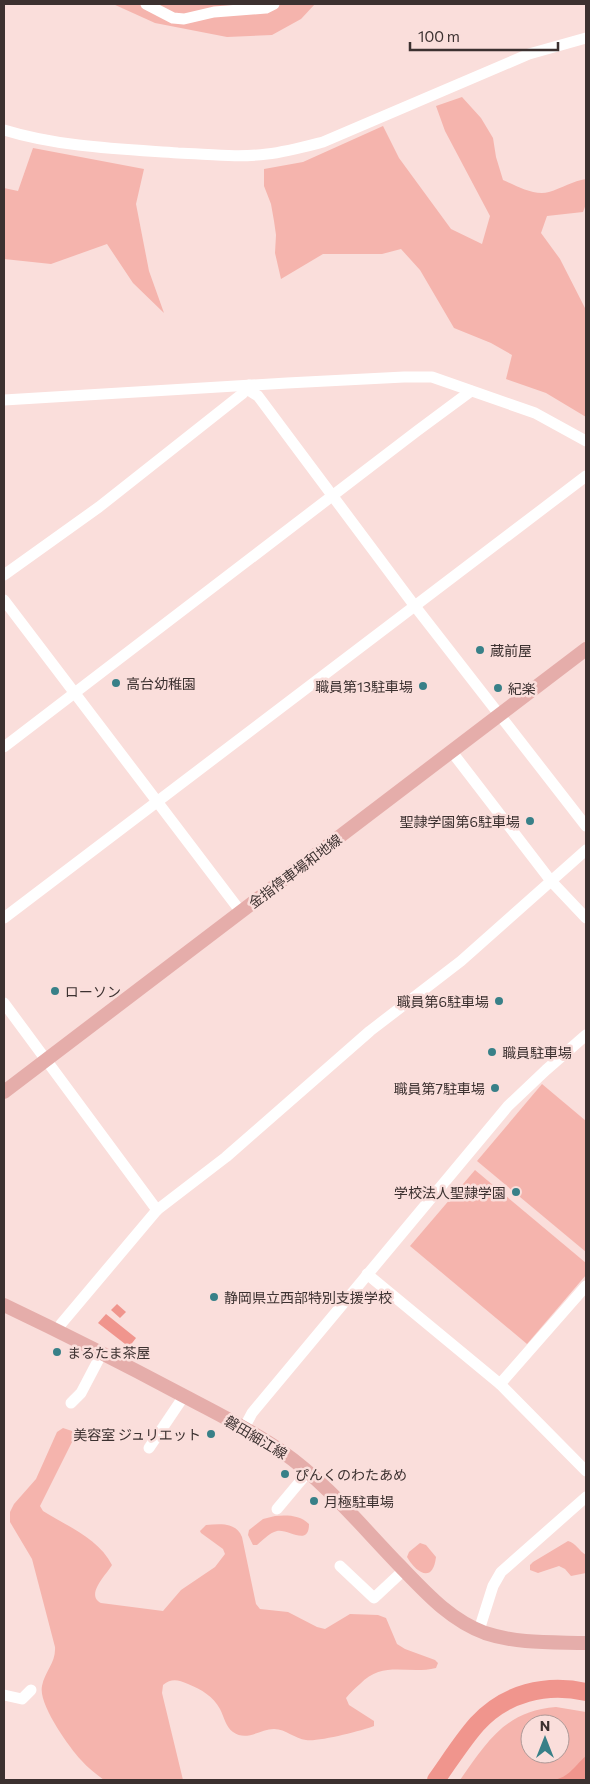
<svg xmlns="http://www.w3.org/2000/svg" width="590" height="1784" font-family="Commissioner,'Noto Sans JP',sans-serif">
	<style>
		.green { fill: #f5b4ad; fill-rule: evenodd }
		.water { fill: #f0958d }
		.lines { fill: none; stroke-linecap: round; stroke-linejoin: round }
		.river { stroke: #f0958d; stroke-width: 18 }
		.minor { stroke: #fff; stroke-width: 11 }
		.major { stroke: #e5adaa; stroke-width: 14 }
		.poi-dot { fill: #388088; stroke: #fadedb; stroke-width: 2 }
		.labels { text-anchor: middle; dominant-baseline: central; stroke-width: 5; stroke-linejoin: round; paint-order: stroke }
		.poi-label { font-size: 14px; fill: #3c3130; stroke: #fadedb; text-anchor: start }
		.street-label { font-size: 14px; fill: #3c3130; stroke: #fadedb }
	</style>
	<rect width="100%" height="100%" fill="#fadedb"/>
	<g class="green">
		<polygon points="113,4 315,4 301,19 272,35 227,37 155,23"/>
		<path d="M462,97L481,118L493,138L496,157L503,180C517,186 534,196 549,192C562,188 573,181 586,179V204L583,212L547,216L541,233L560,259L586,310V417L546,393L506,379L512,355L491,343L454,328L420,270L401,249L382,254H323L281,279L275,253L276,235L274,221L271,204L264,186V169L303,162L383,126L399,158L451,229L482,244L490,216L445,131L436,106Z"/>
		<polygon points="33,148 144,169 136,204 149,271 164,313 133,283 107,244 51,264 4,259 4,188 18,191"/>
		<polygon points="542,1084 586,1121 586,1252 477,1161"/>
		<polygon points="475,1170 586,1263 586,1275 527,1344 410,1246"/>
		<path d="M63,1428L72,1431L74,1435L73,1440L40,1506L43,1511C67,1526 99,1539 112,1565C106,1575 85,1595 101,1603L163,1611L181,1590L215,1567L225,1554L223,1549L201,1533L200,1531L206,1525C220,1524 236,1522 242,1537L256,1604L260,1609L288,1612L317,1627L325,1629L350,1614L378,1615L386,1618L397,1644L405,1649L435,1660L438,1663L436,1668C408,1675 383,1660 360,1684C355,1688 350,1693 346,1698L349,1705L374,1721V1726C361,1731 318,1742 306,1740C295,1739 286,1729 274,1729C260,1729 247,1742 233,1732C226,1727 224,1717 220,1709C213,1696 202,1690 188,1684C178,1680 172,1678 163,1685L162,1693L183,1780H104C96,1774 88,1768 81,1760C69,1747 38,1704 42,1686C45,1671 56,1663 55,1647L32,1559L10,1522V1512L14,1504L36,1479L57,1432Z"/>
		<path d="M275,1516C287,1515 300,1515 309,1524C309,1547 289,1529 277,1531C269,1533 263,1540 257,1545H253L248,1535L249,1530L263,1519Z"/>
		<path d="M568,1541C576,1543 579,1551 586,1555V1573L571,1576L565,1569L559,1566L538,1573L530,1570V1565L533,1562Z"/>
		<path d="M420,1543L426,1545L436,1557C433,1583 417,1574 407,1557L409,1552Z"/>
		<path d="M556,1707L586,1712V1780H460C487,1742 505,1711 556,1707ZM530,1724H560V1754H530Z"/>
	</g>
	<g class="water">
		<polygon points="117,1304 126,1312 120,1318 111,1310"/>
		<polygon points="106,1314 136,1338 129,1347 98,1323"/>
		<path d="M586,1756V1780H549C568,1780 573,1767 586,1756Z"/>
	</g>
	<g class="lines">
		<path class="river" d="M436,1780C449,1762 462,1741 477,1724C505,1693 546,1683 586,1692"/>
		<g class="minor">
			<polyline points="146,4 173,18 184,19 214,12 266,8 274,4"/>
			<path d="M4,130C59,147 121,149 178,153C208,154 237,158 267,154C286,152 304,147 323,142L529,54L586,38"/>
			<polyline points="4,400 287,383 404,377 432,377 535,413 586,441"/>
			<polyline points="4,575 99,507 242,394 249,385 250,391 258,396 414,605 586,826"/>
			<polyline points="4,600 241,912"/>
			<polyline points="4,747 417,431 471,391"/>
			<polyline points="452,752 551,881 586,918"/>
			<polyline points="4,918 586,476"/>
			<polyline points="4,1003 157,1210"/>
			<polyline points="367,1274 500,1384 586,1286"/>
			<polyline points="58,1331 61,1324 157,1210 226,1157 370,1031 461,961 586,850"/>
			<polyline points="500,1384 586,1471"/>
			<polyline points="71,1403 81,1393 102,1353"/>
			<polyline points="244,1428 252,1413 508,1106 546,1070 586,1035"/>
			<polyline points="149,1448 184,1396"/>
			<polyline points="277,1509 308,1472"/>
			<polyline points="340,1566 374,1598 404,1570"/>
			<polyline points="479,1630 493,1586 501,1572 586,1497"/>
			<polyline points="4,1695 22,1699 31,1690"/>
		</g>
		<g class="major">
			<polyline points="4,1092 586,649"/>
			<path d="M4,1305C65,1334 126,1365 186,1397C218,1414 251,1430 281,1451C326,1482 362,1527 400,1566C426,1593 450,1620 485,1633C518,1644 552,1642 586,1643"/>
		</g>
	</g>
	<g class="poi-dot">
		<circle cx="480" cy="650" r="5"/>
		<circle cx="116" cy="683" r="5"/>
		<circle cx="423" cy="686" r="5"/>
		<circle cx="498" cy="688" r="5"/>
		<circle cx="530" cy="821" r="5"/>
		<circle cx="55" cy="991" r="5"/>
		<circle cx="499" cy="1001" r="5"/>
		<circle cx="492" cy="1052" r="5"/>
		<circle cx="495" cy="1088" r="5"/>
		<circle cx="516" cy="1192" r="5"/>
		<circle cx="214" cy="1297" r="5"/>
		<circle cx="57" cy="1352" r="5"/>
		<circle cx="211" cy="1434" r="5"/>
		<circle cx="285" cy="1474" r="5"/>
		<circle cx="314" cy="1501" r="5"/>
	</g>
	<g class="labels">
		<g class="poi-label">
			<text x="490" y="650">蔵前屋</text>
			<text x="126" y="683">高台幼稚園</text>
			<text x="413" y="686" text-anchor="end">職員第13駐車場</text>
			<text x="508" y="688">紀楽</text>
			<text x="520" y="821" text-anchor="end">聖隷学園第6駐車場</text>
			<text x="65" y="991">ローソン</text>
			<text x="489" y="1001" text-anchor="end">職員第6駐車場</text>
			<text x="502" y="1052">職員駐車場</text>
			<text x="485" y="1088" text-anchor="end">職員第7駐車場</text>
			<text x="506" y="1192" text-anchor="end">学校法人聖隷学園</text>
			<text x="224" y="1297">静岡県立西部特別支援学校</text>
			<text x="67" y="1352">まるたま茶屋</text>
			<text x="201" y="1434" text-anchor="end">美容室 ジュリエット</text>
			<text x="295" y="1474">ぴんくのわたあめ</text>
			<text x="324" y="1501">月極駐車場</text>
		</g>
		<g class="street-label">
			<text transform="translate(295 871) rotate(-37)">金指停車場和地線</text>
			<text transform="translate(256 1437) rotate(31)">磐田細江線</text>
		</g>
	</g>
	<rect width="590" height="1784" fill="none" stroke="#3c3130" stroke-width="10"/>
	<g transform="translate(545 1739)"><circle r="24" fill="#fadedb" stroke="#ae9997"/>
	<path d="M0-4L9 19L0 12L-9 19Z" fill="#388088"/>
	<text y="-8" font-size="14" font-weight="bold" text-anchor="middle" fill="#3c3130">N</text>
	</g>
	<path d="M410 42v8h148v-8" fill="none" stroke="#3c3130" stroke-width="2.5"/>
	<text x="418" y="42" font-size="15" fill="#3c3130" stroke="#fadedb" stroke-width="4" paint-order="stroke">100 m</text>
</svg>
